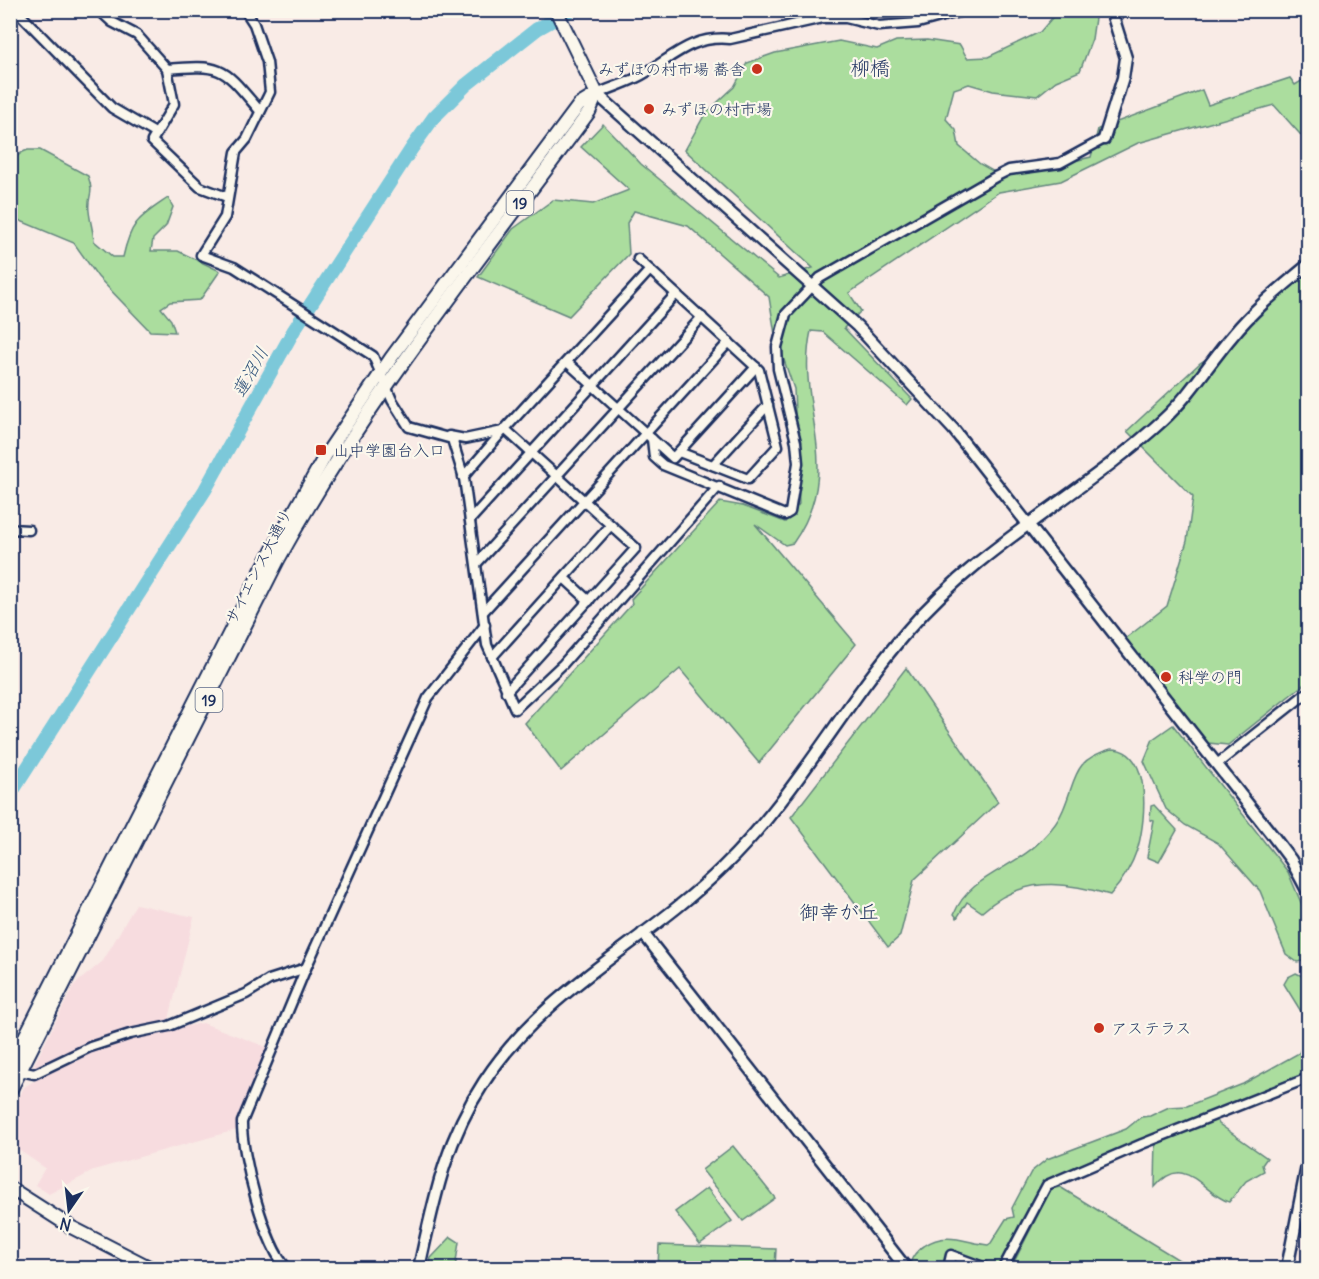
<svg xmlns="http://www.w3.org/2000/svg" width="1319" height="1279" font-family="Delius,'Klee One',sans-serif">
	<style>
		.built { fill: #f7dcdf }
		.green { fill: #abdd9e; stroke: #63867e; stroke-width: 1.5 }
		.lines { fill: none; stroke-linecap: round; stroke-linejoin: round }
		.river { stroke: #7bc8d9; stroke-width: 14 }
		.minor-casing { stroke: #1b2f5e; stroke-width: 13 }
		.tertiary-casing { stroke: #1b2f5e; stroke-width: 15 }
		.secondary-casing { stroke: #1b2f5e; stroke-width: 16 }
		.primary-casing { stroke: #1b2f5e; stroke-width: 16 }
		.minor { stroke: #fbf7ec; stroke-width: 8 }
		.tertiary { stroke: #fbf7ec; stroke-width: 10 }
		.secondary { stroke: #fbf7ec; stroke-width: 12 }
		.primary { stroke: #fbf7ec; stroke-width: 12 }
		.poi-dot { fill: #c8321e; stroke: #fbf7ec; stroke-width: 2 }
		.labels { text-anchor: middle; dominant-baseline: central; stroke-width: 4.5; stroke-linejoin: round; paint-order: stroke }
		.shield { fill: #fbf7ec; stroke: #5e6b89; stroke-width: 1.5 }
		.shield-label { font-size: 15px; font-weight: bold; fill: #1b2f5e }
		.poi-label { font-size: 16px; fill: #1b2f5e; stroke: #fbf7ec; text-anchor: start }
		.street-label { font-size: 16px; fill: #1b2f5e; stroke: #fbf7ec }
		.water-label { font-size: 18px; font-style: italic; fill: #33557d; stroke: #fbf7ec }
		.quarter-label { font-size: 20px; fill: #1b2f5e; stroke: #fbf7ec }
	</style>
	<rect width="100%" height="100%" fill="#f9ebe6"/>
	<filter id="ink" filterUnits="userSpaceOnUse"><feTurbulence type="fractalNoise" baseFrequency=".0167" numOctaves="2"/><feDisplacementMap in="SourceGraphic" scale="12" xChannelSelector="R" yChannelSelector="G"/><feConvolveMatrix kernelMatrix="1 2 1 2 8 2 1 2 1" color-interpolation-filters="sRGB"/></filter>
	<g filter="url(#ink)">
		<g class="built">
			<polygon points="136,904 194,917 168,1023 132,1030 77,1047 38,1067 34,1065 74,985 103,961"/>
			<polygon points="203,1023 269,1048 236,1130 97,1169 49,1194 35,1185 45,1168 13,1146 11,1142 11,1115 24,1087 69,1061 92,1050 132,1037"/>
		</g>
		<g class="green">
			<path d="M1058,11H1096L1092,39L1080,71L1056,81L1037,96L993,91L969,84L954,89L946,119L956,130L959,146L980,164L1003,177L1091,157L1098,129L1202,90L1208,105L1290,78L1295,85L1308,77V143L1274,105L1138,143L1061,181L999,192L849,293L861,311L844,328L912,399L907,405L823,332L811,331C794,406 847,467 793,543L785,545L755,524L856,644L759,763L680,669L561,771L525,723L632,604L631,599L720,502L743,506L785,522L799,504L794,389L775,334L769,297L688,226L634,211L627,223L629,254L569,316L478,277L513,229L553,200L593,204L629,190L581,147L603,124L641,164L779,278L813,268L685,150L705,114L734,87L747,63L775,53L839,41L877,49L896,41L927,40L960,45L967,58L988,57L1040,32Z"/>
			<path d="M28,150H40L88,176C95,195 87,195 89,211C90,221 93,230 94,241L113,257H123C131,221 139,218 168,198L173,207L166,226L153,239L151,251H178L220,271L200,300L170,302L161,308L171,320L175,332L150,331L98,277L74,243L11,217C10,195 2,157 28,150Z"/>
			<polygon points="1308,270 1308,681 1228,745 1208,743 1125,639 1167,606 1187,541 1193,497 1127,431 1200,363 1233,341 1242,329"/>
			<polygon points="906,668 998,802 914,880 900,936 888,947 791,817"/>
			<polygon points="1173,725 1288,872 1308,919 1308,960 1297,962 1286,954 1260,891 1218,843 1185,825 1166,809 1144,761 1153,739"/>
			<path d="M1111,749C1152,749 1146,819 1138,847C1132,865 1123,881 1110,895C1062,880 1021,877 982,912L967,902L957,918L954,914C970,874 1018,868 1044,837C1052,829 1059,820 1063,810C1077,778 1072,760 1111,749Z"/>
			<polygon points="1154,805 1177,830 1159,862 1147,857 1154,821 1150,820 1151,806"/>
			<path d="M1296,973L1308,979V1075L1283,1082L1216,1118L1219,1124L1267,1158L1262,1165L1264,1171L1246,1181L1229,1202C1203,1194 1185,1151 1155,1187L1156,1136L1046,1182L1040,1189L1000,1268L950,1252L946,1268H913L910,1264C912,1256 916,1251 924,1246C946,1231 964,1242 988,1245L991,1243L1006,1219L1014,1217L1012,1208L1031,1172L1047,1159L1126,1129L1141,1117L1150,1116L1169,1107L1187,1106L1243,1084L1299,1053L1304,1041L1302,1013L1284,984L1288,977Z"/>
			<polygon points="733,1146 775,1198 743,1221 702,1170"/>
			<polygon points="1060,1187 1184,1263 1181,1268 1011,1268 1051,1189"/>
			<polygon points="707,1188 732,1221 700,1244 675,1212"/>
			<polygon points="451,1237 459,1242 455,1268 429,1268 431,1258"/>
			<polygon points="659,1245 776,1249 775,1268 658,1268"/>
		</g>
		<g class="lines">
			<polyline class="river" points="10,795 205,490 294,330 412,148 434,117 466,85 537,29 571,10"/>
			<g class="minor-casing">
				<g id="minor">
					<polyline points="16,10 112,108 155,133"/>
					<path d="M99,10L112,22L137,35L167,69C225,64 223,68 260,111"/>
					<polyline points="245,10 254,24 267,62 270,92 247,139 236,152 225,217 201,255 234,267 373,356 392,400 409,427 452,439 464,478 487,645 515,709 563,664 719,486"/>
					<polyline points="167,69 174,104 152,141 200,187 227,197"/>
					<path d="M597,94C610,88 624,84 636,78C670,61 688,35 730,39L823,18H846L879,26L918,23L966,10"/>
					<polyline points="638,259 759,370 778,446 748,479 679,452"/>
					<polyline points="567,362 673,458 756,367"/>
					<polyline points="505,429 636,548 506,692"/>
					<polyline points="449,436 465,439 503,431 650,270"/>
					<polyline points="652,439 654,457 663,465 785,515 790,512 798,463 796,442 778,369 777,347 786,314 820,278 997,176 1009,170 1060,163 1104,139"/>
					<polyline points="713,465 768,405"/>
					<polyline points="463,477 503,431"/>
					<polyline points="470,520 676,294"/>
					<polyline points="10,529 29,530"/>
					<polyline points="477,563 702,317"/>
					<polyline points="564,578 589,601"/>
					<polyline points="483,612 729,342"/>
					<polyline points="492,657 611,525"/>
					<polyline points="1217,764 1308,692"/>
					<polyline points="16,1070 34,1074 90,1047 130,1034 169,1026 246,994 269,980 306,968"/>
					<path d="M287,1268C265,1248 241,1153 242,1122L306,968L428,698L485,625"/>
					<polyline points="948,1268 951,1255 986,1268"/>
					<polyline points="1003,1268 1047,1185 1142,1144 1308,1078"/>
				</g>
			</g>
			<g class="tertiary-casing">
				<g id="tertiary">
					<polyline points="597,94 857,326 954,430 1273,836 1291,860 1308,892"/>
					<polyline points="1104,139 1123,78 1126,58 1111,10"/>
					<polyline points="643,933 906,1268"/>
					<path d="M419,1268C434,1200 445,1141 484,1082C543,990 647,942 723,867C796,796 843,705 909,629C981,545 1083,494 1163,420C1191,394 1209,363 1233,335C1255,308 1282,287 1308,265"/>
					<polyline points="1287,1268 1308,1161"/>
				</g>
			</g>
			<g class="secondary-casing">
				<polyline id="secondary" points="10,1188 71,1227 151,1268"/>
			</g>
			<g class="primary-casing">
				<g id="primary">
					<polyline points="10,1066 261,571 325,456 391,358 535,164 579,105 597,94"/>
					<path d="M10,1091L278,560C366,399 481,259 589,112L597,94L556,10"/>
				</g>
			</g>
			<use href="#minor" class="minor"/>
			<use href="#tertiary" class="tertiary"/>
			<use href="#secondary" class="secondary"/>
			<use href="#primary" class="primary"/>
		</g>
	</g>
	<g class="poi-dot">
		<circle cx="757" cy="69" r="6"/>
		<circle cx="649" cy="109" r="6"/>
		<rect x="315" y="444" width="12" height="12" rx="3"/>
		<circle cx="1166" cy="677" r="6"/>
		<circle cx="1099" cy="1028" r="6"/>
	</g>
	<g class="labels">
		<g class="shield">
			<rect x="506.5" y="191" width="27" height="24" rx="4.5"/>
			<rect x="195.5" y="688" width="27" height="24" rx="4.5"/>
		</g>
		<g class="shield-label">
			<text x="520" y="203">19</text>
			<text x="209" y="700">19</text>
		</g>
		<g class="poi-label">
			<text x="745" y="69" text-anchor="end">みずほの村市場 蕎舎</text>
			<text x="661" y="109">みずほの村市場</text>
			<text x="333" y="450">山中学園台入口</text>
			<text x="1178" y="677">科学の門</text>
			<text x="1111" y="1028">アステラス</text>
		</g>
		<g class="street-label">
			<text transform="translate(258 566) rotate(-63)">サイエンス大通り</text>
		</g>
		<g class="water-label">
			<text transform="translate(250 372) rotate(-61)">蓮沼川</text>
		</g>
		<g class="quarter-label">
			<text x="870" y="67">柳橋</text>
			<text x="839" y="911">御幸が丘</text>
		</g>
	</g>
	<rect width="1319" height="1279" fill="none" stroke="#fbf7ec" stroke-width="36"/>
	<rect x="18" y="18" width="1283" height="1243" fill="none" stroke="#1b2f5e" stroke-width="2" filter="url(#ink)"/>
	<g transform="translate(69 1210) rotate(194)" stroke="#fbf7ec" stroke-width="4.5" paint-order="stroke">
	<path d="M0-4.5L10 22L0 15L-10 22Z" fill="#1b2f5e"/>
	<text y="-9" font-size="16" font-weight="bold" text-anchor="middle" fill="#1b2f5e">N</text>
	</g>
</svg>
